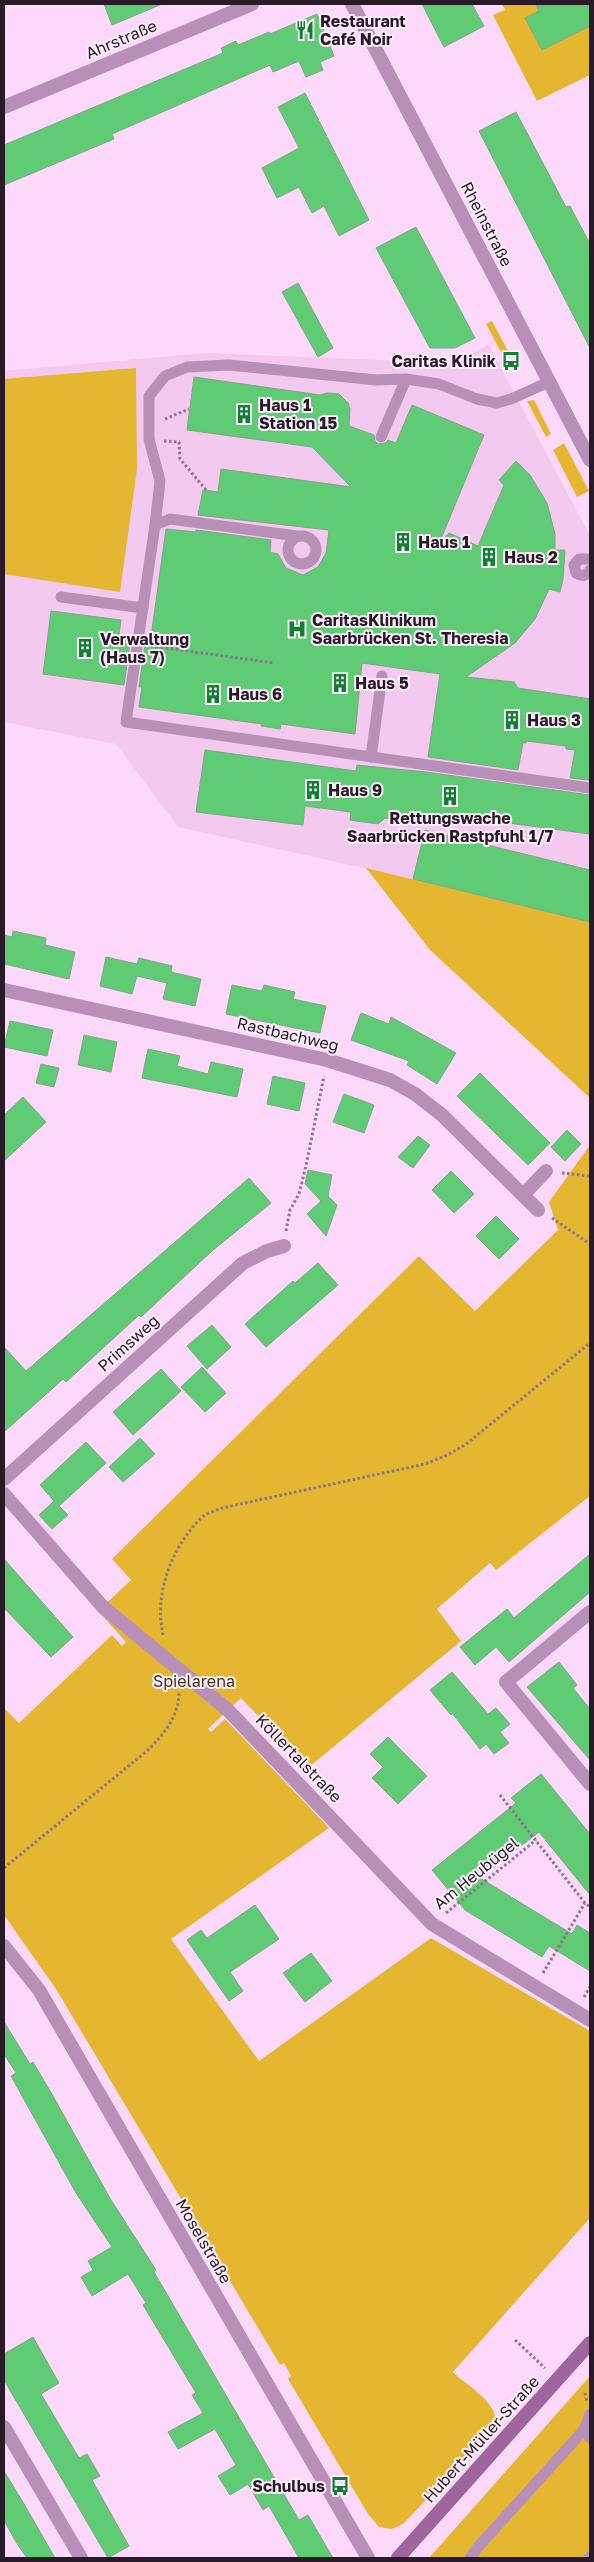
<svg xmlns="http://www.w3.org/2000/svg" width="594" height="2562" font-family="'Golos Text',sans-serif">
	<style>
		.built { fill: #f3c9f0 }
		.green { fill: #e5b730 }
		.building { fill: #5fcb75; stroke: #81a586 }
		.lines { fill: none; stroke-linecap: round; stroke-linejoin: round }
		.path { stroke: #8d758b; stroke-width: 3; stroke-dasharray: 2.5 2.5; stroke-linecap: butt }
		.service { stroke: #b88fb6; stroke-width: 11 }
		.minor { stroke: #b88fb6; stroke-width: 14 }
		.tertiary { stroke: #b88fb6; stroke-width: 14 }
		.secondary { stroke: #9f659d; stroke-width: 14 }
		.labels { text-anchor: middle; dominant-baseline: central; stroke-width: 4; stroke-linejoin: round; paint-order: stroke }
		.poi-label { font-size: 16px; font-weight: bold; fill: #281b27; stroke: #fcedfb; text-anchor: start }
		.street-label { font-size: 16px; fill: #281b27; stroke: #fcedfb }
		.park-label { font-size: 16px; fill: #3e351f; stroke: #fcedfb }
	</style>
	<rect width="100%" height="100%" fill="#fcd8fa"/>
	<polygon class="built" points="489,345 590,536 590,870 433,832 421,845 413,879 178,827 116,744 4,722 4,371 207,353 455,363"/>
	<g class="green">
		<polygon points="502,4 590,4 590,75 537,101 493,15 505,10"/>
		<polygon points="492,321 508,351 502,354 486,324"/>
		<polygon points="136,368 137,469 120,592 4,574 4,379"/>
		<polygon points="534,400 551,434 546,437 527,401"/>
		<polygon points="564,443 589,491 577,497 553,450"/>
		<polygon points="366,868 590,922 590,1098 430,950"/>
		<path d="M590,1145V1496L496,1570L490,1563L437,1609L461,1641L308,1768L241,1698L208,1729L211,1732L225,1719L329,1828L171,1939L259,2061L431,1938L590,2031V2218L453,2372C467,2386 495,2400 496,2421L465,2459L403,2524L392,2529L379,2527L368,2514L288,2379L291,2376L284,2363L280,2365L56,1989L4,1915V1708L19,1723L112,1635L122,1646L126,1642L98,1611L131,1580L112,1559L419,1256L475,1311L558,1230L549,1202Z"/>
		<polygon points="590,2376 590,2558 429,2558"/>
	</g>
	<g class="building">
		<polygon points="104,4 162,4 112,25"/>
		<polygon points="422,4 472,4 484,26 444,47"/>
		<polygon points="536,4 590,4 590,26 542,50 525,18 539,11"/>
		<polygon points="317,14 334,56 320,62 323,70 306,77 299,61 273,72 270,65 112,134 114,139 4,185 4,145 223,53 221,48 236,41 238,45 269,32 270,34"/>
		<polygon points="305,93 369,220 339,236 324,206 312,213 299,187 277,198 262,168 299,148 278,107"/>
		<polygon points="516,112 566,207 570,206 590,244 590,348 479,131"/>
		<polygon points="416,227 475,338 455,348 430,348 376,248"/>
		<polygon points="298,283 333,348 318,357 282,292"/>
		<polygon points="194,377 320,395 327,393 339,394 348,403 350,409 349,426 374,435 375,441 378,444 385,443 388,440 396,443 412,405 484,435 438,546 449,533 478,546 504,485 499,480 516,461 530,475 547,503 555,534 555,550 565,550 563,579 560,592 549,589 535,619 515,643 466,677 514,682 518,688 590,699 590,780 570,778 575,750 566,749 566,746 526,741 526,743 523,743 518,770 428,757 440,674 362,663 355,734 281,724 280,729 261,726 262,724 139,707 142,687 139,687 146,637 151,637 166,529 196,532 196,530 271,540 270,552 278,554 286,568 303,575 318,567 326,553 329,530 198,515 203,490 218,492 221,469 351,487 312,447 187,430"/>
		<polygon points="51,611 121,620 119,634 131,636 124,685 43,674"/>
		<polygon points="205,750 356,771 357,765 426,772 590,795 590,834 435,813 433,825 385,818 378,824 350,820 351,812 305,806 303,825 196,812"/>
		<polygon points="425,830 590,870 590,922 413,879"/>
		<polygon points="13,931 46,938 45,945 75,952 69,979 4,964 4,935 12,937"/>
		<polygon points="106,957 137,964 139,958 172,966 171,972 201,979 195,1006 163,999 167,983 137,976 132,994 100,986"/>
		<polygon points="232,985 262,991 264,985 295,992 293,999 326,1006 320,1033 226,1014"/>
		<polygon points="361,1013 389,1024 391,1017 456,1053 437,1084 407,1065 409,1061 351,1040"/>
		<polygon points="10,1021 53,1030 47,1056 4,1047"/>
		<polygon points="84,1035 117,1042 111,1072 78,1065"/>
		<polygon points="148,1049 180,1056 177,1066 208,1074 211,1062 243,1069 237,1097 142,1078"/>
		<polygon points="41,1064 59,1068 54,1087 36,1083"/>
		<polygon points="480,1073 550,1143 528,1165 457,1096"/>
		<polygon points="273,1076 305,1083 299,1111 267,1104"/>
		<polygon points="344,1094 374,1105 364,1133 333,1122"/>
		<polygon points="23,1097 46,1122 4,1161 4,1115"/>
		<polygon points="567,1130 581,1144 565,1161 551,1147"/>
		<polygon points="418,1136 430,1145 413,1168 398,1157"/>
		<polygon points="308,1170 332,1175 328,1196 337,1205 326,1236 307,1214 321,1201 305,1184"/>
		<polygon points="451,1171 474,1194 454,1213 432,1190"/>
		<polygon points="249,1178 271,1203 212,1251 141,1317 139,1315 66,1382 63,1379 4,1432 4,1347 26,1371"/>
		<polygon points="496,1216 519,1239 499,1259 476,1236"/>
		<polygon points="318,1263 338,1285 266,1347 245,1324 293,1281 295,1283"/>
		<polygon points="212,1325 231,1347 207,1369 187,1346"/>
		<polygon points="202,1367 226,1393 205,1412 181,1387"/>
		<polygon points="161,1369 181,1391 133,1435 113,1412"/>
		<polygon points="140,1438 155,1454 123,1482 109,1467"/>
		<polygon points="86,1442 106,1463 59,1506 68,1515 52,1529 39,1515 54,1501 40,1485"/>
		<polygon points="590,1554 590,1592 509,1662 496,1647 475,1665 460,1647 507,1609 514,1618"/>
		<polygon points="4,1559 73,1637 51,1657 4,1608"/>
		<polygon points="559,1662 577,1685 573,1688 590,1709 590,1760 527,1687"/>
		<polygon points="452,1672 488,1714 496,1708 510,1724 500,1732 509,1743 494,1754 486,1744 480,1749 452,1713 451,1715 430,1690"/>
		<polygon points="388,1737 427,1776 398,1804 372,1778 383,1767 370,1754"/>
		<polygon points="541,1774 590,1834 590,1895 539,1832 480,1878 572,1934 577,1925 590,1933 590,1971 549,1946 542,1957 465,1910 432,1870 516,1803 511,1798"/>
		<polygon points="255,1905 279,1939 230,1972 243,1991 229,2001 187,1940 201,1930 207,1938"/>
		<polygon points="311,1953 332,1981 305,2002 283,1973"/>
		<polygon points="4,2022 30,2064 33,2062 53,2096 111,2200 156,2270 154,2272 299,2520 308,2515 333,2558 299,2558 269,2506 263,2510 248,2484 230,2495 218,2476 236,2465 215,2429 178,2449 168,2432 203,2413 192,2395 196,2393 143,2305 146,2303 128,2274 92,2296 81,2277 93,2270 88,2261 112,2247 76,2193 11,2076 16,2073 4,2054"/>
		<polygon points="33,2337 59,2383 41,2394 79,2458 87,2454 100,2476 92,2480 129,2546 108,2558 4,2380 4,2354"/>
		<polygon points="4,2471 24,2504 55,2558 27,2558 16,2542 4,2520"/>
	</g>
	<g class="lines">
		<g class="path">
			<polyline points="165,419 189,409"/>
			<polyline points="164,441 179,442 180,459 207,491"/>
			<polyline points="151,646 274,663"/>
			<polyline points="562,1173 590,1176"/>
			<polyline points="552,1218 590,1244"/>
			<polyline points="286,1231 290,1210 299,1194 307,1161 324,1076"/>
			<path d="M163,1635C154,1594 171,1548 201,1518C206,1513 215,1511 222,1508L425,1464L445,1456L465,1445L590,1343"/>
			<polyline points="500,1795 585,1903 590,1907"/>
			<path d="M4,1868L148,1750C164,1734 179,1716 179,1692"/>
			<polyline points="446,1913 536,1840"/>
			<polyline points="543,1973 585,1903"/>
			<polyline points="584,1997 590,1987"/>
			<polyline points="515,2340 545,2368"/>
			<polyline points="585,2393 587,2401"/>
		</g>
		<g class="service">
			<polyline points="381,437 406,379"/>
			<polyline points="155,525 160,481 149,439 149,396 165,376 187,367 229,365 376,380 406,379 439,384 477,399 497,403 511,399 549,382"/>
			<circle cx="302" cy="550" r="14"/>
			<polyline points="297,536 170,519 155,525 126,722 590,788"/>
			<path d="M590,559H579L574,565L576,573C582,577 587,576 590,570"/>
			<polyline points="61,597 143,608"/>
			<polyline points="371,757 382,676"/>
			<polyline points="590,2414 584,2430 590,2438"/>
			<polyline points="470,2558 478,2547 584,2430"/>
			<polyline points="589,2558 590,2557"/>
		</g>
		<g class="minor">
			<polyline points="4,107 252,4"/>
			<polyline points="4,990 327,1060 390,1080 415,1094 442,1115 538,1210"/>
			<polyline points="523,1195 546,1171"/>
			<polyline points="4,1479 243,1263 267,1251 284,1246"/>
			<polyline points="4,1494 103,1607 228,1710 432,1924 590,2020"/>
			<polyline points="590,1612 506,1682 590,1784"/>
			<polyline points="4,1946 39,1990 368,2558"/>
			<polyline points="4,2427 81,2558"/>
		</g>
		<polyline class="tertiary" points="352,4 590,460"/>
		<polyline class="secondary" points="398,2558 590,2343"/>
	</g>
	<defs>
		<g id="restaurant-bare" transform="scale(1.5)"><path d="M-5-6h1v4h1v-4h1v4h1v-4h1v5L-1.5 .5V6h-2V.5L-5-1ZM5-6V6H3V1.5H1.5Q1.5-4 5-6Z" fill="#117e34" stroke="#fcedfb" stroke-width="2.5" paint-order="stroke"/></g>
		<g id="bus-bare" transform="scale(1.5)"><path d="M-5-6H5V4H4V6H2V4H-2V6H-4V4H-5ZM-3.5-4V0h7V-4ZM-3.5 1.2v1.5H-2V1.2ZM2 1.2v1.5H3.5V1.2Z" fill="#117e34" stroke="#fcedfb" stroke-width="2.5" paint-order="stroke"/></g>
		<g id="building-bare" transform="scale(1.5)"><path d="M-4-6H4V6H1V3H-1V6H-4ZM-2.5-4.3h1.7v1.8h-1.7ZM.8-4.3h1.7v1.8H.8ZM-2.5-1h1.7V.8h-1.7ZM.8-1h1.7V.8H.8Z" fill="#117e34" stroke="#fcedfb" stroke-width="2.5" paint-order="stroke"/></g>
		<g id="hospital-bare" transform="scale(1.5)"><path d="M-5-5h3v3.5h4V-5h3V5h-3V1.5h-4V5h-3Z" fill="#117e34" stroke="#fcedfb" stroke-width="2.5" paint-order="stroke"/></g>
	</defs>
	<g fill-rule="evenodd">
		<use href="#restaurant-bare" x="305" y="30"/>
		<use href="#bus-bare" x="511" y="361"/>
		<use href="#building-bare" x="244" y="414"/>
		<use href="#building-bare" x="403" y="542"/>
		<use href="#building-bare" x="489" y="557"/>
		<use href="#hospital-bare" x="297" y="629"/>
		<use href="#building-bare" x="85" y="648"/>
		<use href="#building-bare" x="340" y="683"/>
		<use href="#building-bare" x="213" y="694"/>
		<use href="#building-bare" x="512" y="720"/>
		<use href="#building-bare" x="313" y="790"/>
		<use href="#building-bare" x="450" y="796"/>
		<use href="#bus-bare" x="340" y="2486"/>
	</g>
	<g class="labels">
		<g class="poi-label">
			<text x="320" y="21">Restaurant<tspan x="320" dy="18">Café Noir</tspan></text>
			<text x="496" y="361" text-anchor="end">Caritas Klinik</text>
			<text x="259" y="405">Haus 1<tspan x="259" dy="18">Station 15</tspan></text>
			<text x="418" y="542">Haus 1</text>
			<text x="504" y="557">Haus 2</text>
			<text x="312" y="620">CaritasKlinikum<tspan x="312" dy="18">Saarbrücken St. Theresia</tspan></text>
			<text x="100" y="639">Verwaltung<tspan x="100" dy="18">(Haus 7)</tspan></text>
			<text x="355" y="683">Haus 5</text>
			<text x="228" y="694">Haus 6</text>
			<text x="527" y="720">Haus 3</text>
			<text x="328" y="790">Haus 9</text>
			<text x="450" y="818" text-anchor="middle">Rettungswache<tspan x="450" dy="18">Saarbrücken Rastpfuhl 1/7</tspan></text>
			<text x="325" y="2486" text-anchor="end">Schulbus</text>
		</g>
		<g class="street-label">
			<text transform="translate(121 39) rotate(-23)">Ahrstraße</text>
			<text transform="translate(487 224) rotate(63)">Rheinstraße</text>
			<text transform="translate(288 1034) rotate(13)">Rastbachweg</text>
			<text transform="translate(128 1343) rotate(-42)">Primsweg</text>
			<text transform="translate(299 1758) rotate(46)">Köllertalstraße</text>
			<text transform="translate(476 1873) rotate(-39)">Am Heubügel</text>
			<text transform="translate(204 2241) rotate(60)">Moselstraße</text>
			<text transform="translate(481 2439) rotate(-48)">Hubert-Müller-Straße</text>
		</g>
		<g class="park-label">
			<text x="194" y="1681">Spielarena</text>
		</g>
	</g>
	<rect width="594" height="2562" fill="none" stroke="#281b27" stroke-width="10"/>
</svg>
